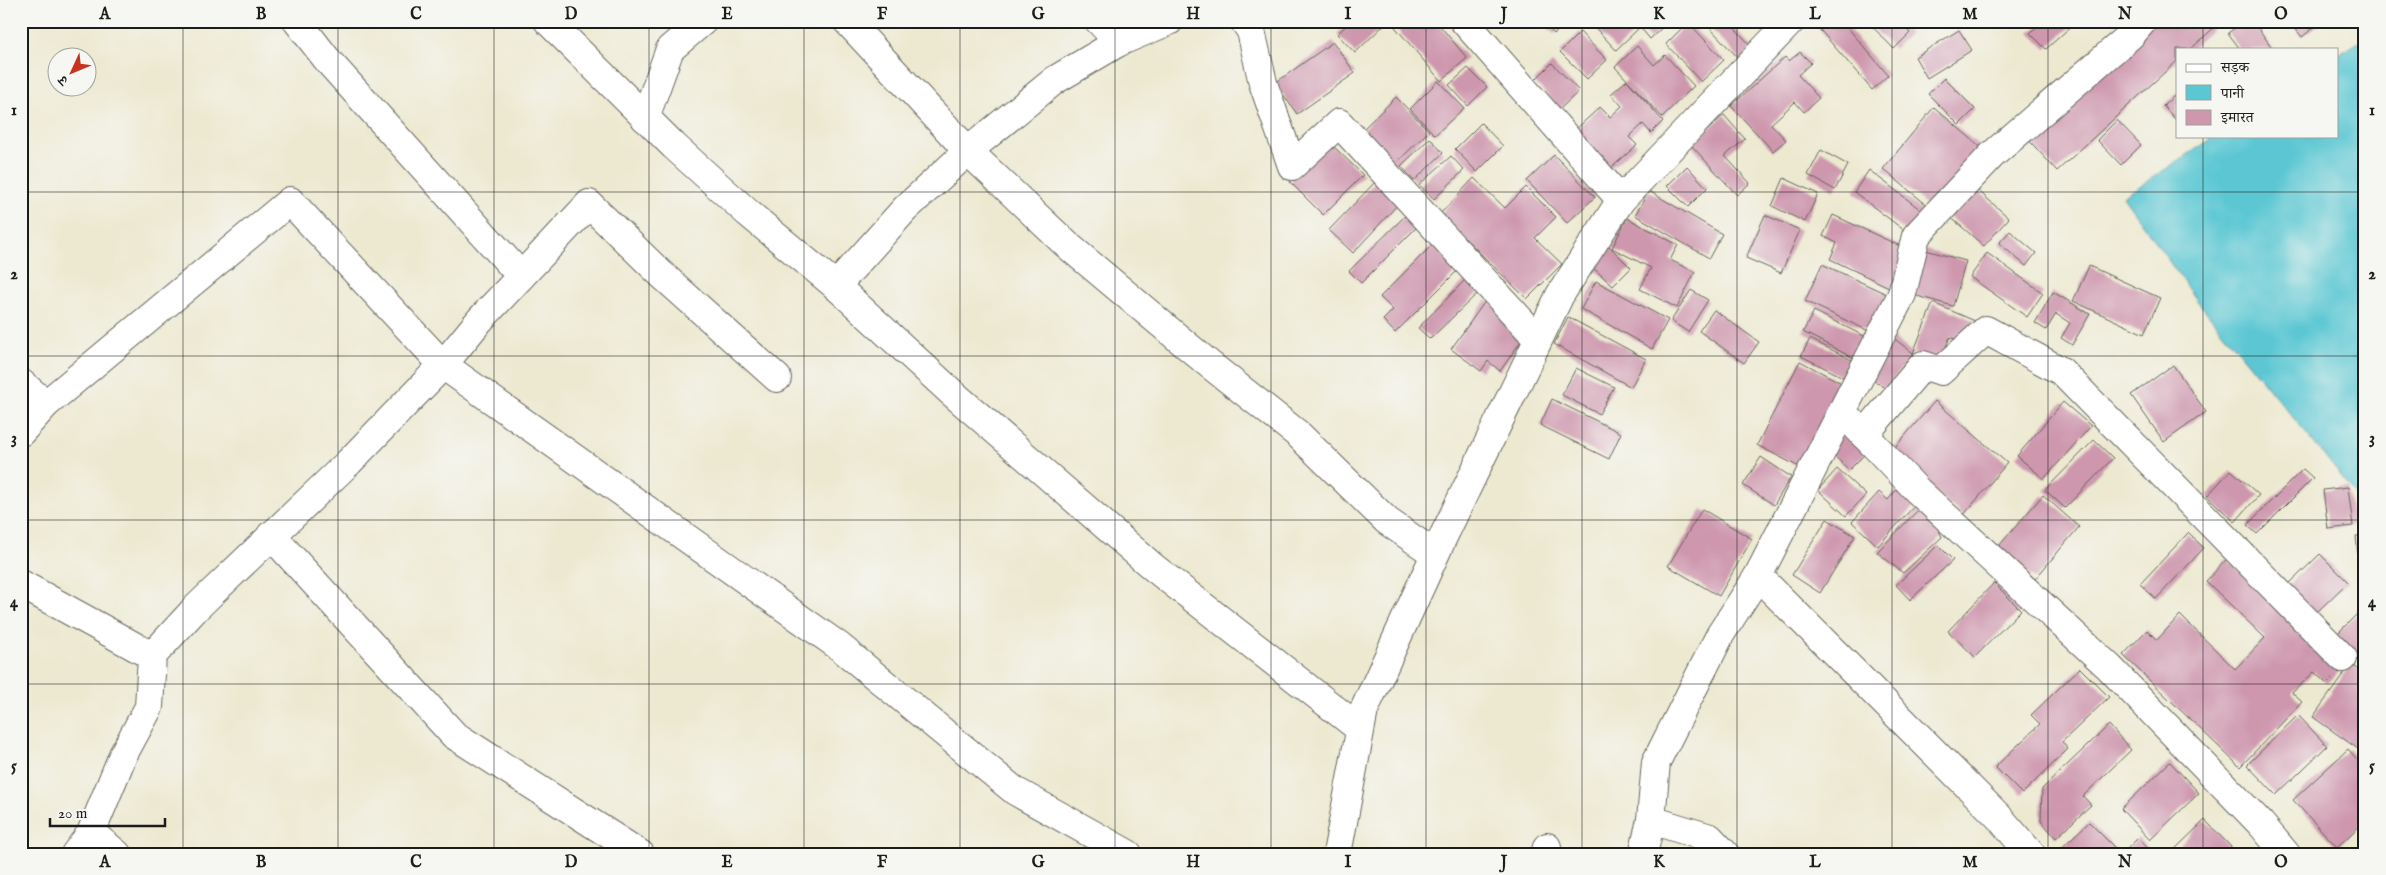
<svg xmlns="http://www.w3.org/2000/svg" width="2386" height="875" font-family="'IM FELL English','Noto Serif Devanagari',serif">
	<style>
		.water { fill: #5bc7d3; stroke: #3c7278 }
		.building { fill: #ce97ae }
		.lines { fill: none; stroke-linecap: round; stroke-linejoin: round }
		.street-casing { stroke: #65645b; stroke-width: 30 }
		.street { stroke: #fff; stroke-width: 28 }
		.grid { fill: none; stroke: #1c1c1c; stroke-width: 1; stroke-opacity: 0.55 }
		.neatline { fill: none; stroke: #1c1c1c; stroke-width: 2 }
		.grid-label { font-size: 16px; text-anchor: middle; font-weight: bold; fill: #1c1c1c }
	</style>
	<rect width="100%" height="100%" fill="#f6f6f2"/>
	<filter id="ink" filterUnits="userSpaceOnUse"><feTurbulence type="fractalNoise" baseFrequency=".02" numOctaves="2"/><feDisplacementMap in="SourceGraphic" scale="10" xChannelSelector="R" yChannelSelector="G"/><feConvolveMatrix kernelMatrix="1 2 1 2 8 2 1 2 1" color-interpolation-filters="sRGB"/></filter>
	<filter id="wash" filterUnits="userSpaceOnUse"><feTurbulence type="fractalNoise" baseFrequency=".0096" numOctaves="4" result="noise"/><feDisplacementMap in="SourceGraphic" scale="20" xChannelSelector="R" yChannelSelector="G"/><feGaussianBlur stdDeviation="1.12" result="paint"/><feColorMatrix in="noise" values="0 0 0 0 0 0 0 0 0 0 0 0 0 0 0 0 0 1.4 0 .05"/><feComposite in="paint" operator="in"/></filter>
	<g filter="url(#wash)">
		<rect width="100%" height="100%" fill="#ede9d1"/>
		<polygon class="water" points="2365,38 2365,505 2199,303 2123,197 2216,136 2337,136 2337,56"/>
		<g id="blocks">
			<g class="building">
				<polygon points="1351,21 1388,21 1355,53 1337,34"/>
				<polygon points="1390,21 1436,21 1467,58 1441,81"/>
				<polygon points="1542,21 1569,21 1554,34"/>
				<polygon points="1589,21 1669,21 1650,39 1640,27 1616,50"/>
				<polygon points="1717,21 1728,21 1756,51 1743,63 1710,28"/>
				<polygon points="1818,21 1842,21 1888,75 1872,90 1815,24"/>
				<polygon points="1867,21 1899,21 1910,33 1894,49"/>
				<polygon points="2043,21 2077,21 2046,49 2030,33"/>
				<polygon points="2153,21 2221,21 2191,49 2177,49 2177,61 2057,171 2026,137"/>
				<polygon points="2244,21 2253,21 2273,49 2240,49 2228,33"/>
				<polygon points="2289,21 2322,21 2302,37"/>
				<polygon points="1688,22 1724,60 1701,82 1666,44"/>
				<polygon points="1959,30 1972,50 1927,78 1915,57"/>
				<polygon points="1580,32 1607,60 1587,79 1560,52"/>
				<polygon points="1333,42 1355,73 1297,114 1275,83"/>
				<polygon points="1637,46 1654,65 1665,55 1694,86 1662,117 1615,67"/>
				<polygon points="1800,52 1811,63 1798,75 1819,98 1804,112 1795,102 1771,124 1786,140 1773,151 1731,106 1785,57 1789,61"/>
				<polygon points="1552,63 1579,91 1560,109 1534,81"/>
				<polygon points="1468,68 1487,87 1468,106 1449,85"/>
				<polygon points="1944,78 1975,109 1959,125 1928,94"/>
				<polygon points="1627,80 1663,121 1651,133 1643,124 1629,137 1637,145 1610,169 1575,130 1600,107 1610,117 1622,106 1611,94"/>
				<polygon points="1438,81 1464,108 1435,135 1410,109"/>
				<polygon points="2177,93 2177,121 2163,106"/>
				<polygon points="1396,97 1429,131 1393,166 1360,132"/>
				<polygon points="1934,107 1983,149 1933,210 1883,169"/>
				<polygon points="1724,115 1745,139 1725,156 1750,183 1737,195 1691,145"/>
				<polygon points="2117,120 2141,145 2121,165 2097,140"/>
				<polygon points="1481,123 1503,146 1477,172 1455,149"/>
				<polygon points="1430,138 1443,153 1414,181 1401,166"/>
				<polygon points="1329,142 1363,175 1323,215 1290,182"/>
				<polygon points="1821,150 1848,165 1835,190 1808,175"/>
				<polygon points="1554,155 1595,197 1567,223 1527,181"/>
				<polygon points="1451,156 1464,170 1434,199 1419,185"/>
				<polygon points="1687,166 1707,188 1688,207 1667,186"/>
				<polygon points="1869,170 1925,213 1909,234 1854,192"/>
				<polygon points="1379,178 1402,200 1353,253 1329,230"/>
				<polygon points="1474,178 1505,208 1526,187 1556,217 1535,238 1562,264 1527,299 1440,214"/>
				<polygon points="1784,178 1818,194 1805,222 1772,206"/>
				<polygon points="1973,186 2009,218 1984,246 1948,215"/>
				<polygon points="1649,191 1722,234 1709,258 1635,215"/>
				<polygon points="1410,211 1421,223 1361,283 1349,271"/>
				<polygon points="1765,215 1800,230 1781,273 1746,258"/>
				<polygon points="1833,215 1911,251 1893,289 1830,259 1837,243 1823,236"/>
				<polygon points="1627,218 1678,245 1670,260 1695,272 1677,308 1640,289 1651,268 1612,248"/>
				<polygon points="2010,231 2036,253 2026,266 1999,243"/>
				<polygon points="1434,243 1460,268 1395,333 1383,320 1393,310 1380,297"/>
				<polygon points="1607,244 1631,268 1613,286 1589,264"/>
				<polygon points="1922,249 1966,261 1953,306 1910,294"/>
				<polygon points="1987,253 2043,293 2027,317 1970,277"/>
				<polygon points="1822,264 1893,297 1875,334 1805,301"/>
				<polygon points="2089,266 2160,298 2144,334 2073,301"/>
				<polygon points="1469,276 1482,289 1430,339 1418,328"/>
				<polygon points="1596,281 1668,320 1652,349 1581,309"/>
				<polygon points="1691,290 1708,300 1688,332 1671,321"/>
				<polygon points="2053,292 2090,314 2072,345 2061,338 2070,323 2056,314 2046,330 2035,323"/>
				<polygon points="1486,300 1529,330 1500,371 1488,361 1481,371 1451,349"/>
				<polygon points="1933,303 1975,321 1966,344 1950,337 1939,363 1913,353"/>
				<polygon points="1714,310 1759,342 1744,363 1699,331"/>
				<polygon points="1814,311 1868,338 1857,360 1803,332"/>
				<polygon points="1568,317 1646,359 1631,387 1554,344"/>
				<polygon points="1892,337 1913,353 1886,389 1864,373"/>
				<polygon points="1810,339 1860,364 1851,381 1801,356"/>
				<polygon points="1800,361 1849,387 1805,470 1757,445"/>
				<polygon points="2173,365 2206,412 2164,442 2131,395"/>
				<polygon points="1576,368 1614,387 1599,414 1562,395"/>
				<polygon points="1552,399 1621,433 1609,459 1540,425"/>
				<polygon points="1935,401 2007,463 1963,516 1890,453"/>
				<polygon points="2063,402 2091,426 2044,479 2017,456"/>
				<polygon points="1850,427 1871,448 1849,470 1828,450"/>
				<polygon points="2094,440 2113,458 2065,508 2045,490"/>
				<polygon points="1761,457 1791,477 1774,505 1743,485"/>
				<polygon points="1837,469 1866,495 1846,516 1818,490"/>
				<polygon points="2303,469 2313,478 2257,534 2247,525"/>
				<polygon points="2231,470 2259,495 2235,522 2207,496"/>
				<polygon points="2348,487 2353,526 2328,529 2323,490"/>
				<polygon points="1898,488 1916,504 1878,546 1852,522 1879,492 1888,500"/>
				<polygon points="2043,495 2079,527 2035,579 1998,547"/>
				<polygon points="1925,503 1942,537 1903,573 1877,552"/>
				<polygon points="1702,509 1752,539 1719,596 1668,566"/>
				<polygon points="1827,519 1855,536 1820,593 1792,575"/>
				<polygon points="2188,533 2204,548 2156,599 2140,584"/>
				<polygon points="2365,535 2365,565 2359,566 2356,536"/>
				<polygon points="1938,545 1953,560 1910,600 1896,585"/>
				<polygon points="2320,554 2348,582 2316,613 2288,585"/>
				<polygon points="2227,559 2342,669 2327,684 2314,672 2292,693 2302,702 2240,767 2123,655 2147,630 2157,640 2180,615 2235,669 2265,638 2206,581"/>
				<polygon points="1994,583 2021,610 1975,657 1948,631"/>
				<polygon points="2365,606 2365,667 2335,636"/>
				<polygon points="2351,664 2365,674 2365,754 2313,717"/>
				<polygon points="2080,668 2109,697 2062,742 2068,749 2022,794 1995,767 2040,724 2031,715"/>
				<polygon points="2298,715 2327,746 2276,795 2247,765"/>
				<polygon points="2109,725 2131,750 2083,796 2091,805 2056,838 2041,821 2042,789"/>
				<polygon points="2348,749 2365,768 2365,821 2337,847 2293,800"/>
				<polygon points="2170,762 2199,793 2150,840 2121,809"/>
				<polygon points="2205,820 2233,849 2228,854 2170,854"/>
				<polygon points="2089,822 2119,852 2055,854"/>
				<polygon points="2138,838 2153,854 2122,854"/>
			</g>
		</g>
	</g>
	<g filter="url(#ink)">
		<use href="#blocks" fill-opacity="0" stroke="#65645b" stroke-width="1"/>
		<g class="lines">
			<g class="street-casing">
				<g id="street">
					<polyline points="297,21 329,62 521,276"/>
					<polyline points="548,21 674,146 748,213 836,286 950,391 1153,567 1360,729"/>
					<polyline points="847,21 968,151 1066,244 1209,364 1299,435 1387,521 1435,554"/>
					<polyline points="1099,21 1119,42"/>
					<polyline points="1244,21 1251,31 1263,83 1292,166 1339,123 1538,339"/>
					<polyline points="1464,21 1621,200"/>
					<polyline points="645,118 670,49 703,21"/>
					<polyline points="836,286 905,209 968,151 1055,80 1119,42 1169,21"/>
					<polyline points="21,383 46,404"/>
					<polyline points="1851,421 1918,491 2109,667 2261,824 2286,854"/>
					<polyline points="21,432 46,404 290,201 443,365 840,647 1015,791 1128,854"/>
					<polyline points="1864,435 1923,365 1941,371 1986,330 2061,371 2343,658"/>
					<polyline points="271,535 454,735 640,854"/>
					<polyline points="1758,576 1998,816 2031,854"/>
					<polyline points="21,584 152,656"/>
					<polyline points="1651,820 1710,838 1725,854"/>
					<polyline points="91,833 117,854"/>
					<polyline points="75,854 91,833 123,755 149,707 152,656 196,608 349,462 443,365 479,321 589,204 661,274 777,378"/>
					<polyline points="1337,854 1364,710 1444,535 1560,295 1621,200 1791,21"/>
					<polyline points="1545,854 1547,847"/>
					<polyline points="1643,854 1651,820 1656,762 1720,635 1758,576 1902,294 1916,236 1992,155 2131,35 2143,21"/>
				</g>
			</g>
			<use href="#street" class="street"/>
		</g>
	</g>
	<path class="grid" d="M183,21V854M338,21V854M494,21V854M649,21V854M804,21V854M960,21V854M1115,21V854M1271,21V854M1426,21V854M1582,21V854M1737,21V854M1892,21V854M2048,21V854M2203,21V49M2203,136V854M21,192H2365M21,356H2365M21,520H2365M21,684H2365"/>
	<rect width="2386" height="875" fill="none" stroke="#f6f6f2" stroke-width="55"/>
	<rect x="2176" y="48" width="162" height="90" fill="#f6f6f2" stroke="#9f9f9c"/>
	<rect x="2186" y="64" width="25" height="8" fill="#ffffff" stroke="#9f9f9c"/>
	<text x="2221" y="72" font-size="15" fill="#1c1c1c">सड़क</text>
	<rect x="2186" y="85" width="25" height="15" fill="#5bc7d3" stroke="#9f9f9c"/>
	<text x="2221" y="98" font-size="15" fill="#1c1c1c">पानी</text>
	<rect x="2186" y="110" width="25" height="15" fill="#ce97ae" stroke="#9f9f9c"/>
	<text x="2221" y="122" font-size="15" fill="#1c1c1c">इमारत</text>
	<g transform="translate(72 72) rotate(226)"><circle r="24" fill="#f6f6f2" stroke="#9f9f9c"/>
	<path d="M0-4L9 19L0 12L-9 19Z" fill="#c8321e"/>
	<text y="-8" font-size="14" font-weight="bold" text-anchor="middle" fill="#1c1c1c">उ</text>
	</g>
	<path d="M50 818v8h115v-8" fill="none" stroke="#1c1c1c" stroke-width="2.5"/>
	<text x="58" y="818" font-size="15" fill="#1c1c1c" stroke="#f6f6f2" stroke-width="4" paint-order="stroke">20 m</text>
	<rect x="28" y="28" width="2330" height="820" class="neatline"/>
	<g class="grid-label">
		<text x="105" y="19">A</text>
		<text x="261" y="19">B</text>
		<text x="416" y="19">C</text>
		<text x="571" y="19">D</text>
		<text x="727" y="19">E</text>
		<text x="882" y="19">F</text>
		<text x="1038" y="19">G</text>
		<text x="1193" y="19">H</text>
		<text x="1348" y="19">I</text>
		<text x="1504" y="19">J</text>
		<text x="1659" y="19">K</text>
		<text x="1815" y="19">L</text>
		<text x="1970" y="19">M</text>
		<text x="2125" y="19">N</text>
		<text x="2281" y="19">O</text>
		<text x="14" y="115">1</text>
		<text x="2372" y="115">1</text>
		<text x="14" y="279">2</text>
		<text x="2372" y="279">2</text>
		<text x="14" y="443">3</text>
		<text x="2372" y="443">3</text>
		<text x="14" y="607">4</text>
		<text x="2372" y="607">4</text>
		<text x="14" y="771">5</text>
		<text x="2372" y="771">5</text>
		<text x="105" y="867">A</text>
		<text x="261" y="867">B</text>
		<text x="416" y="867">C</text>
		<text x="571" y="867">D</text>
		<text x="727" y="867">E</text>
		<text x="882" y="867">F</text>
		<text x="1038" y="867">G</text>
		<text x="1193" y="867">H</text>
		<text x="1348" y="867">I</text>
		<text x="1504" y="867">J</text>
		<text x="1659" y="867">K</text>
		<text x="1815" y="867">L</text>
		<text x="1970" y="867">M</text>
		<text x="2125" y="867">N</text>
		<text x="2281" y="867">O</text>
	</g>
</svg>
